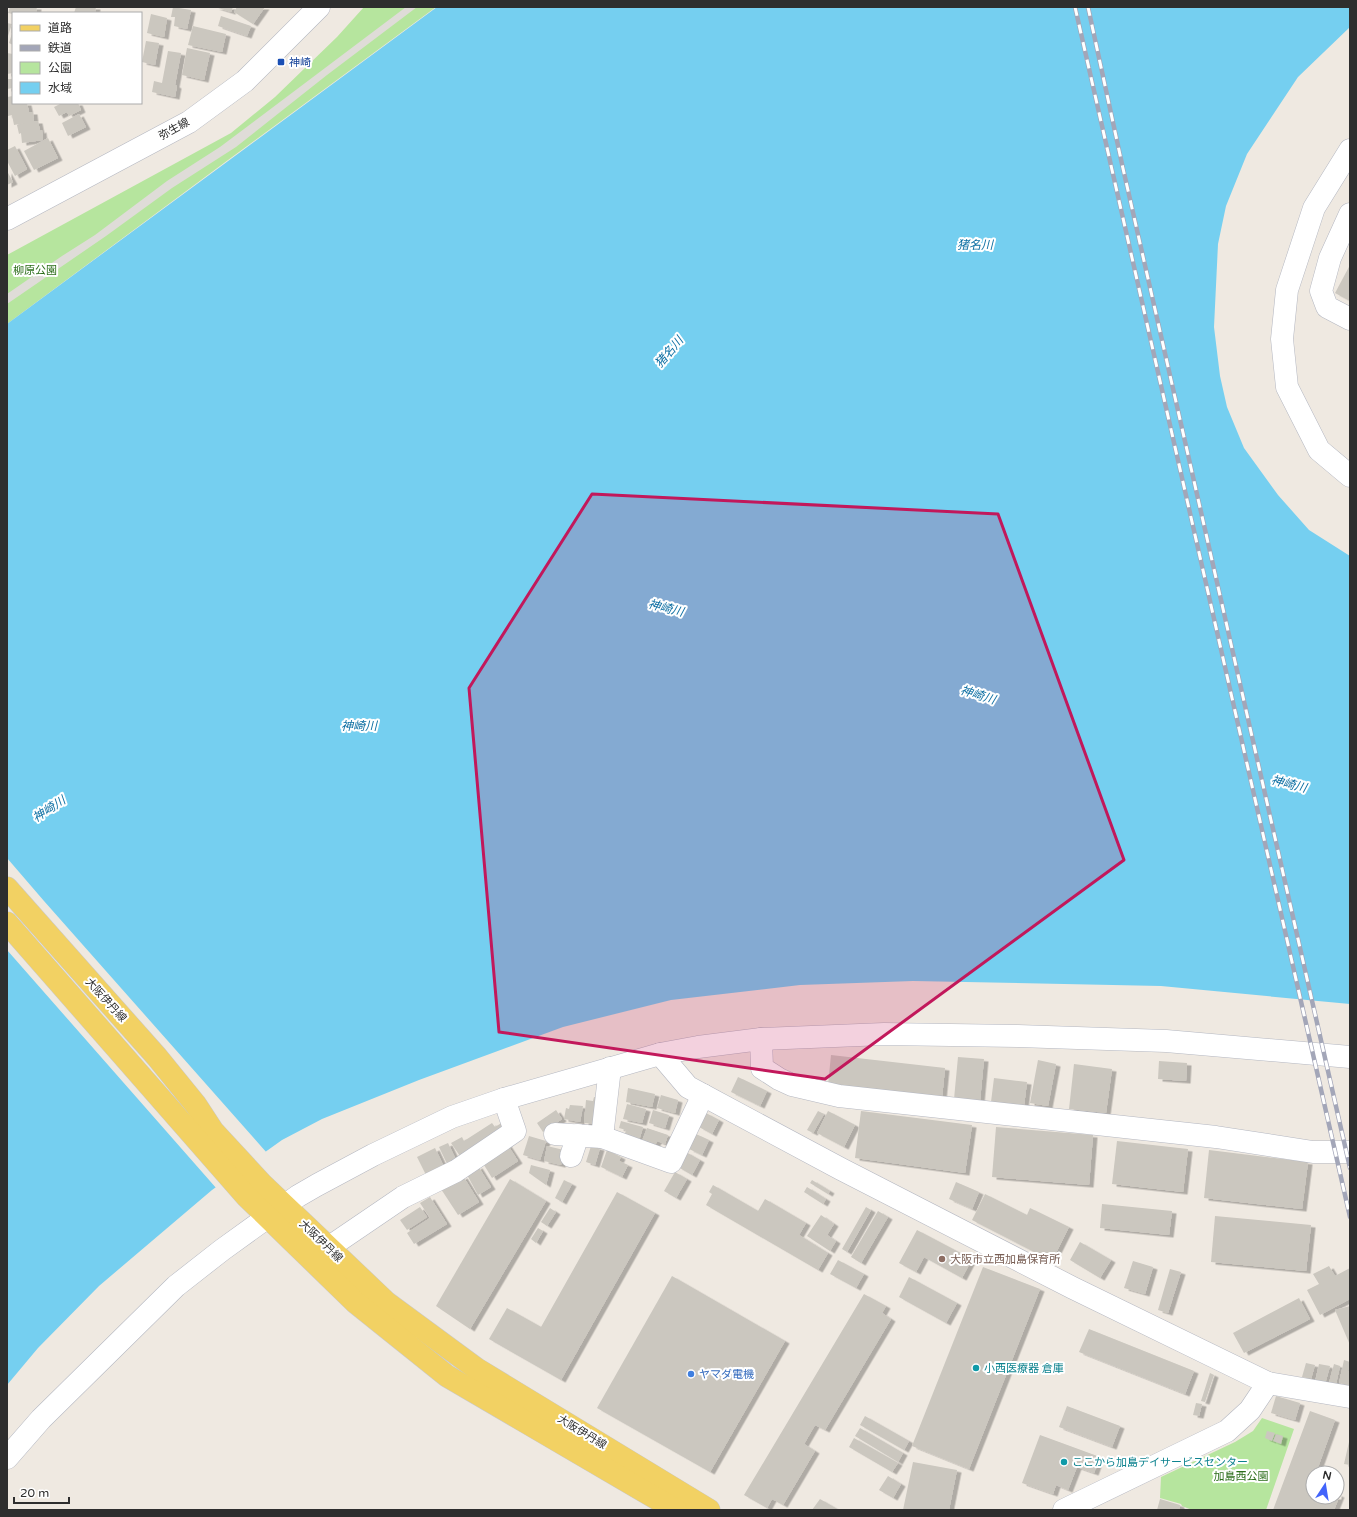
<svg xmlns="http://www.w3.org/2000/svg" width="1357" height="1517" font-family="'Varela Round','Noto Sans JP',sans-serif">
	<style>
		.green { fill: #b6e59e }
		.plaza { fill: #dfdcd8 }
		.water { fill: #75cff0 }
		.pier { fill: #efe9e1 }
		.building { fill: #cbc7bf; filter: url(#shadow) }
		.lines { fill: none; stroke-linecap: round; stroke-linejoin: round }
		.street-casing { stroke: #b4b7c1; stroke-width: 23 }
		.secondary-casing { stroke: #b4b7c1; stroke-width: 23 }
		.primary-casing { stroke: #c9c9c9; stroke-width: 23 }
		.street { stroke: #fff; stroke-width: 22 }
		.secondary { stroke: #fff; stroke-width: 22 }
		.primary { stroke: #f2d163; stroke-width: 22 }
		.rail-casing { stroke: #a3a6b8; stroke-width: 4.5 }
		.rail { stroke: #fff; stroke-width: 3; stroke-dasharray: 9; stroke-linecap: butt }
		.marked { fill: #c2185b; fill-opacity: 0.2; stroke: #c2185b; stroke-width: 3; stroke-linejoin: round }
		.transit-dot { fill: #1a4fb4; stroke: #fff; stroke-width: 1.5 }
		.education-dot { fill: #8d6e63; stroke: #fff; stroke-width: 1.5 }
		.culture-dot { fill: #0f9aa8; stroke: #fff; stroke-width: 1.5 }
		.shop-dot { fill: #3f7fe0; stroke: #fff; stroke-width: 1.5 }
		.labels { text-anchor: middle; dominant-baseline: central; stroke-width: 4; stroke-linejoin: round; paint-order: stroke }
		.transit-label { font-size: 11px; fill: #164399; stroke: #fff; text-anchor: start }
		.street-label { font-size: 11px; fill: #2e2e2e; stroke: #fff }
		.park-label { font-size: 11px; fill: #2c6e1b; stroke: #fff }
		.education-label { font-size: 11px; fill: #785e54; stroke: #fff; text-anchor: start }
		.culture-label { font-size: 11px; fill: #0d838f; stroke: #fff; text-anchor: start }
		.shop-label { font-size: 11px; fill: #366cbe; stroke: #fff; text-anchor: start }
		.water-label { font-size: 12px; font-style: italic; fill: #0d6fa3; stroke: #fff }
	</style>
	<defs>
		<filter id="shadow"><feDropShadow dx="4.5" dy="2.5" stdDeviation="0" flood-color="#0004"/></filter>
	</defs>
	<rect width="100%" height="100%" fill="#efe9e1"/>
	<g class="green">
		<polygon points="364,7 436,7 228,160 7,324 7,255 231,133 275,97 337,37"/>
		<polygon points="1262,1418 1294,1429 1266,1510 1192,1510 1182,1506 1181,1504 1160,1498 1161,1477 1235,1442 1253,1431"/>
	</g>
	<polygon class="plaza" points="406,7 417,7 327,75 236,147 172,188 106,236 7,304 7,294 62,256 95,235 167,181 220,147"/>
	<polygon class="water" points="437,7 1350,7 1350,27 1298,77 1247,154 1226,206 1218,244 1214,327 1220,376 1227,407 1244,448 1278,495 1309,530 1350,556 1350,1004 1161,986 913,981 800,985 671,1000 563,1027 419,1080 322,1119 282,1140 212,1190 99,1286 38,1348 7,1385 7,324"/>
	<polygon class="pier" points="7,858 44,901 267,1153 217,1189 7,950"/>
	<g class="building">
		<polygon points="10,7 37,7 36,13 13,13 13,14 8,13"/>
		<polygon points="76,7 96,7 95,13 74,13"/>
		<polygon points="173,7 191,10 187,29 174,26 175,17 171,17"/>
		<polygon points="215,7 233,7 231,12"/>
		<polygon points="237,7 265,7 253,24 234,12"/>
		<polygon points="151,14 167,18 164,37 147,33"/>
		<polygon points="221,16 251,26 247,36 218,26"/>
		<polygon points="7,23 12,24 7,39"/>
		<polygon points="193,26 226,34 222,52 188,45"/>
		<polygon points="13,30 13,45 9,43"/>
		<polygon points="146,41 159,43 155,65 142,62"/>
		<polygon points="187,48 210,53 204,80 182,75"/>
		<polygon points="168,51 181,53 175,85 177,86 175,97 152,92 154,81 162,83"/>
		<polygon points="7,53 13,54 13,73 7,74"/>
		<polygon points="7,79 13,79 13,88 7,89"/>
		<polygon points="13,96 13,103 27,103 29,112 33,112 34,121 38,121 40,131 42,130 43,140 22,143 21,133 19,134 17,125 25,123 14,125 12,115 8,116 7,110 7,97"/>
		<polygon points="62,103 78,103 81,110 69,116 67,112 59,116 54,107"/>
		<polygon points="79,114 86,127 68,136 62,123"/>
		<polygon points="48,138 58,158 34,170 24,151"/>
		<polygon points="15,146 27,169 15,176 7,161 7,150"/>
		<polygon points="7,171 13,182 7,185"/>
		<polygon points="1350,265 1350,301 1335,293"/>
		<polygon points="831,1055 945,1068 942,1098 828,1085"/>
		<polygon points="958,1057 984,1059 980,1101 954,1099"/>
		<polygon points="1038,1060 1056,1064 1048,1106 1030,1103"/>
		<polygon points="1159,1061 1187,1063 1186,1081 1158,1079"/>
		<polygon points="1074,1064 1112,1069 1106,1113 1069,1109"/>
		<polygon points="738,1077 767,1091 760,1106 731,1092"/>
		<polygon points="994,1078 1027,1082 1024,1106 991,1102"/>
		<polygon points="628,1088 655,1094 652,1107 626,1102"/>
		<polygon points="661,1095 678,1100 675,1113 657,1108"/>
		<polygon points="594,1097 602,1098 598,1124 584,1123 586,1100 593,1101"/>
		<polygon points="627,1104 646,1109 642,1123 623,1119"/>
		<polygon points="570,1105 583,1106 580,1122 564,1119 566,1108 569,1109"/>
		<polygon points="556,1110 562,1119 543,1132 537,1123"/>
		<polygon points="653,1110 669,1115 665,1128 649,1123"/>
		<polygon points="818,1111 824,1114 813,1133 807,1130"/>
		<polygon points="828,1111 855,1125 844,1147 817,1133"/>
		<polygon points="861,1111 972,1125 965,1173 855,1158"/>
		<polygon points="706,1113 719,1120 712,1134 699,1127"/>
		<polygon points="621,1121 643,1127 639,1141 624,1137 626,1130 619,1128"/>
		<polygon points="503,1122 508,1130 462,1159 451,1143 462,1137 464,1141 492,1123 495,1127"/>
		<polygon points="996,1127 1093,1135 1089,1185 992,1177"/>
		<polygon points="647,1128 668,1135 665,1144 657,1141 655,1146 642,1141"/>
		<polygon points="696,1134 709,1140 702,1155 689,1149"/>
		<polygon points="529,1136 546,1141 540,1160 523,1155"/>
		<polygon points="1117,1141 1188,1149 1183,1192 1112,1184"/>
		<polygon points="448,1143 457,1162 448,1166 439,1147"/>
		<polygon points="507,1144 518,1161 492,1178 481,1160"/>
		<polygon points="547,1146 564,1150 561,1165 544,1161"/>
		<polygon points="591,1146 600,1148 595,1165 586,1162"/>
		<polygon points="435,1148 445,1169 427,1177 417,1157"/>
		<polygon points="607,1150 621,1157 619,1161 628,1165 622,1177 601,1167"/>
		<polygon points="1209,1150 1308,1162 1302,1209 1204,1198"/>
		<polygon points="686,1152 700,1160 692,1175 678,1167"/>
		<polygon points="531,1165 550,1170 546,1185 529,1173"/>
		<polygon points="478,1166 491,1187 478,1195 466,1173"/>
		<polygon points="675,1172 687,1179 676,1198 664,1191"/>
		<polygon points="463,1176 479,1202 458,1215 441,1189"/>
		<polygon points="510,1179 546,1201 470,1329 436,1306"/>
		<polygon points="564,1180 572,1184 562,1202 555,1198"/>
		<polygon points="812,1180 830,1191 828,1194 810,1183"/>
		<polygon points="956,1182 979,1192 972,1209 949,1199"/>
		<polygon points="713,1185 758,1211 765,1199 806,1223 799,1235 828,1253 818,1270 706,1205 712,1194 709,1192"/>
		<polygon points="807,1187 826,1199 823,1204 804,1192"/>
		<polygon points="617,1192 655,1213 561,1380 489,1339 507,1308 541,1327"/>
		<polygon points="985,1194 1027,1215 1030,1208 1069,1227 1052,1261 972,1220"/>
		<polygon points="430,1197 447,1224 414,1244 407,1233 430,1218 420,1203"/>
		<polygon points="1102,1204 1172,1211 1169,1235 1100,1228"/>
		<polygon points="420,1207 427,1217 407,1230 400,1220"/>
		<polygon points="866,1207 871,1210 847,1252 842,1249"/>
		<polygon points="550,1208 556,1212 547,1226 541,1222"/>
		<polygon points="878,1211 888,1217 861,1263 851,1257"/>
		<polygon points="821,1215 834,1224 827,1235 836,1241 830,1251 807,1236"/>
		<polygon points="1215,1216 1311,1225 1306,1271 1211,1262"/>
		<polygon points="538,1228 543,1231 536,1243 531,1239"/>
		<polygon points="917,1230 972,1259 962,1278 924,1257 916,1272 899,1263"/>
		<polygon points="1080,1242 1111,1260 1100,1278 1070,1260"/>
		<polygon points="838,1260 864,1274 856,1288 830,1274"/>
		<polygon points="1133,1261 1153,1267 1145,1294 1124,1288"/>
		<polygon points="1329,1266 1335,1276 1350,1268 1350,1299 1320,1315 1307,1290 1319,1284 1313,1274"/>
		<polygon points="983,1267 1040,1289 969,1469 912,1446"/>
		<polygon points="1170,1269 1181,1272 1168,1313 1158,1310"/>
		<polygon points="672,1276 785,1341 710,1472 597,1408"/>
		<polygon points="909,1277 957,1303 946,1323 899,1297"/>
		<polygon points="864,1294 886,1306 882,1313 891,1319 825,1430 815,1425 804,1444 815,1451 783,1505 772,1499 767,1508 744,1495"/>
		<polygon points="1299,1298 1310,1319 1244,1353 1233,1333"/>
		<polygon points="1350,1306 1350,1345 1335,1310"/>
		<polygon points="1089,1329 1194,1371 1185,1394 1079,1352"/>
		<polygon points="1344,1360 1350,1362 1348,1371 1350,1371 1349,1378 1350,1386 1339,1383"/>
		<polygon points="1306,1363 1315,1365 1311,1379 1302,1377"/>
		<polygon points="1319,1364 1330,1366 1325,1384 1315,1382"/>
		<polygon points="1334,1364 1340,1366 1336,1384 1329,1383"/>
		<polygon points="1210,1373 1214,1375 1205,1402 1201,1401"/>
		<polygon points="1276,1396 1300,1403 1295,1420 1271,1413"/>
		<polygon points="1196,1403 1202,1404 1199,1416 1193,1415"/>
		<polygon points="1067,1406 1120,1426 1112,1447 1059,1427"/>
		<polygon points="1310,1411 1335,1420 1316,1473 1313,1473 1312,1484 1313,1484 1313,1497 1337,1497 1337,1494 1340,1495 1334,1510 1273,1510"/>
		<polygon points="865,1416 909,1441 904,1450 860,1425"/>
		<polygon points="860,1428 903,1453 898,1462 855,1436"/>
		<polygon points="1267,1431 1275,1433 1272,1441 1265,1438"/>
		<polygon points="1276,1434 1283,1436 1281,1444 1273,1441"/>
		<polygon points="1040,1435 1100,1457 1094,1473 1077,1467 1068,1490 1056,1485 1053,1494 1022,1483"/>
		<polygon points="854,1438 898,1463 892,1472 849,1447"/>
		<polygon points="1349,1442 1350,1442 1350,1465 1344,1464"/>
		<polygon points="913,1462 957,1470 949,1510 903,1510"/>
		<polygon points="888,1476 901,1484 893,1498 879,1490"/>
		<polygon points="820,1499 839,1510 812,1510"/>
		<polygon points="1160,1499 1180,1505 1179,1510 1157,1510"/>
	</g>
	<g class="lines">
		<g class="street-casing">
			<g id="street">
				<polyline points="1350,150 1314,208 1287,290 1282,339 1287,387 1319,450 1350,476"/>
				<polyline points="1350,214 1330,258 1321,291 1327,307 1350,319"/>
				<polyline points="761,1039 762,1068 779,1079 792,1085 839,1096 1216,1137 1313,1152 1350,1152"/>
				<polyline points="660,1054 688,1087 841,1169 1073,1288 1268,1383 1350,1397"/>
				<polyline points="555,1134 602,1137 671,1162 703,1095"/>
				<polyline points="602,1137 610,1068"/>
				<polyline points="571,1156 578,1135"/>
				<polyline points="328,1248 403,1197 456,1171 515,1131 504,1099"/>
				<polyline points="7,1458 41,1419 176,1286 222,1250 283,1206"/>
				<polyline points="1064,1510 1227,1431 1250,1410 1268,1383"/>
			</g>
		</g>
		<g class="secondary-casing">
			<g id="secondary">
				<polyline points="7,219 189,122 245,81 319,7"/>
				<polyline points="284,1206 298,1196 317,1185 373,1155 452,1117 504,1099 660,1054 698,1047 761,1039 884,1034 1018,1036 1166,1041 1350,1057"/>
			</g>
		</g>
		<g class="primary-casing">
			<g id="primary">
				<polyline points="7,888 157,1057 196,1105 213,1131 262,1184 386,1302 477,1369 709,1510"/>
				<polyline points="7,923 246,1196 356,1303 447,1376 676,1510"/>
			</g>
		</g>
		<use href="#street" class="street"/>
		<use href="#secondary" class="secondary"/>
		<use href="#primary" class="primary"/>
		<g class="rail-casing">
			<g id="rail">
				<polyline points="1075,7 1350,1217"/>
				<polyline points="1088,7 1122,164 1350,1168"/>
			</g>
		</g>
		<use href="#rail" class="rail"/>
	</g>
	<path class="marked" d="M592,494L998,514L1124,860L825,1079L499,1032L469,688Z"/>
	<rect class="transit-dot" x="277" y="58" width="8" height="8" rx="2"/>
	<circle class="education-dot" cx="942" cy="1259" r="4"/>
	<g class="culture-dot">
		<circle cx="976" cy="1368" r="4"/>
		<circle cx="1064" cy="1462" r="4"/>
	</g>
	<circle class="shop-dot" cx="691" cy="1374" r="4"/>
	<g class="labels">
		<g class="transit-label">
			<text x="289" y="62">神崎</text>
		</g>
		<g class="street-label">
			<text transform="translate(174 129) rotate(-29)">弥生線</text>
			<text transform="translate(106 1000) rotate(48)">大阪伊丹線</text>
			<text transform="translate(321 1241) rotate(44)">大阪伊丹線</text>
			<text transform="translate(582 1432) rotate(31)">大阪伊丹線</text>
		</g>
		<g class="park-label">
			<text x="35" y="270">柳原公園</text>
			<text x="1241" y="1476">加島西公園</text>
		</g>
		<g class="education-label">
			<text x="950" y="1259">大阪市立西加島保育所</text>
		</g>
		<g class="culture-label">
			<text x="984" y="1368">小西医療器 倉庫</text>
			<text x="1072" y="1462">ここから加島デイサービスセンター</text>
		</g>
		<g class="shop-label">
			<text x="699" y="1374">ヤマダ電機</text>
		</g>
		<g class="water-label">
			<text x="975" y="245">猪名川</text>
			<text transform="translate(669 352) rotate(-50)">猪名川</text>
			<text transform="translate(666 608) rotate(14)">神崎川</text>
			<text transform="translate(978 695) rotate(17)">神崎川</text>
			<text x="359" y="726">神崎川</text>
			<text transform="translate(1289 784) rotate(14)">神崎川</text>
			<text transform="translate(49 809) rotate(-33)">神崎川</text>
		</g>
	</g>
	<rect width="1357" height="1517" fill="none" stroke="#2e2e2e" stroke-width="16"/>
	<rect x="12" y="12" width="130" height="92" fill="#ffffff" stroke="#ababab"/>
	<rect x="20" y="25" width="20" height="6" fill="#f2d163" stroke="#ababab"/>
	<text x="48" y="32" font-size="12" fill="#2e2e2e">道路</text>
	<rect x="20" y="45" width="20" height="6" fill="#a3a6b8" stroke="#ababab"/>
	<text x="48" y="52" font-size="12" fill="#2e2e2e">鉄道</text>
	<rect x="20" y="62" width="20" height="12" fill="#b6e59e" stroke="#ababab"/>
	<text x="48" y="72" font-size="12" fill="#2e2e2e">公園</text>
	<rect x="20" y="82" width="20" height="12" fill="#75cff0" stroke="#ababab"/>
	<text x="48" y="92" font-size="12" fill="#2e2e2e">水域</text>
	<g transform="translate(1325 1485) rotate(12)"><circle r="19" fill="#ffffff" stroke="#ababab"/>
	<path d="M0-3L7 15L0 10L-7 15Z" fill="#4264fb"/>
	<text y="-6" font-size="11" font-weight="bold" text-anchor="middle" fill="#2e2e2e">N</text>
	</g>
	<path d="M14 1497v6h55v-6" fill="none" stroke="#2e2e2e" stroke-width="2"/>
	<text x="20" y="1497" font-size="12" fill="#2e2e2e" stroke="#ffffff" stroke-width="3" paint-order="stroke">20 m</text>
</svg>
